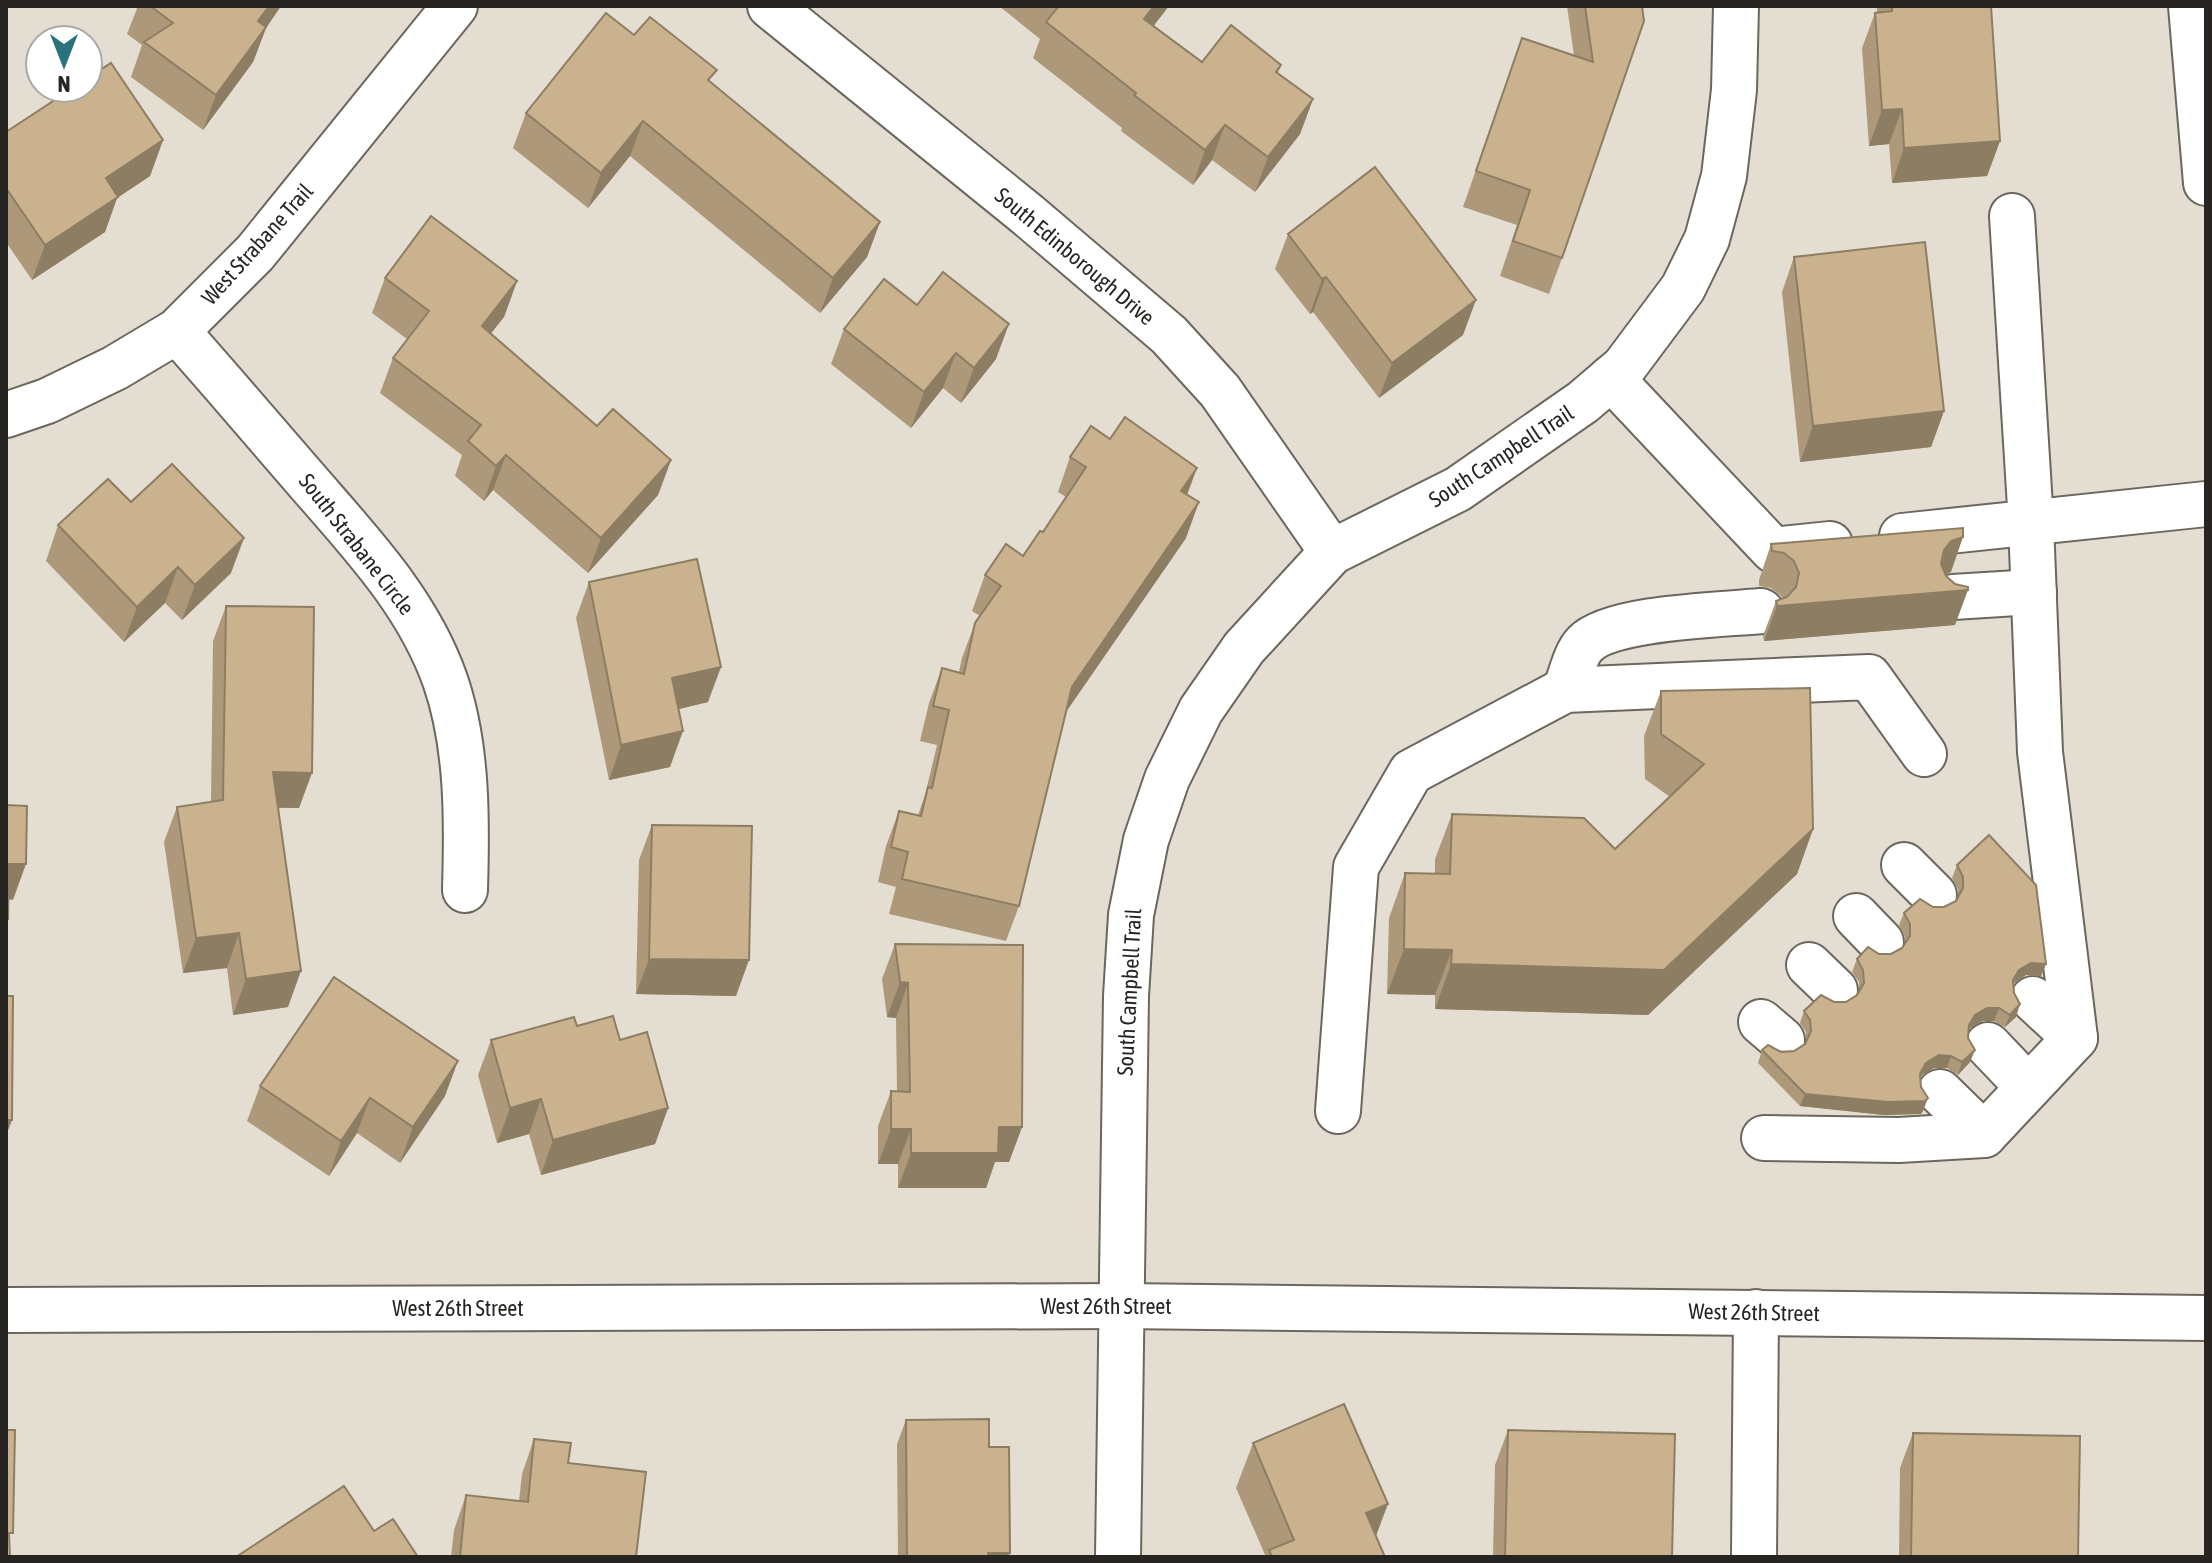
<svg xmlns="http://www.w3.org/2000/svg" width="2212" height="1563" font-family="'Asap Condensed',sans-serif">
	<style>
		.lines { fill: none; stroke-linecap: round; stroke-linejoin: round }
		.minor-casing { stroke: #6c675d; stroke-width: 48 }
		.major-casing { stroke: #6c675d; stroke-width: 48 }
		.minor { stroke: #fff; stroke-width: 44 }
		.major { stroke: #fff; stroke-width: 44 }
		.wall { fill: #ad9979 }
		.shaded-wall { fill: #8d7d63 }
		.building { fill: #c9b28d; stroke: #8d7d63; stroke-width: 2 }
		.labels { text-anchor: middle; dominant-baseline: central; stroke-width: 6; stroke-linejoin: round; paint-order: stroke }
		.street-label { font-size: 22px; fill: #272521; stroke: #fff }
	</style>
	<rect width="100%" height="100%" fill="#e4ded2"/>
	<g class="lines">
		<g class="minor-casing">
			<g id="minor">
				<polyline points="770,6 1028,215 1169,335 1220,391 1332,552"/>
				<path d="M177,331C221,381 265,432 308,482C361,543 418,603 445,680C468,746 467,822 465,890"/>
				<polyline points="1611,378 1773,550 1830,544"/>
				<polyline points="6,415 47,401 115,368 177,331 255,253 455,6"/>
				<polyline points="1902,536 2206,504"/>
				<polyline points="1953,597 2034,592"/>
				<path d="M1565,690C1571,676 1575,654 1585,644C1611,617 1721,615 1761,611"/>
				<polyline points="1904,865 1934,895"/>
				<polyline points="1856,916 1881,942"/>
				<polyline points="1809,965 1835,990"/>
				<polyline points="2033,999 2075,1038"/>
				<polyline points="1761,1022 1782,1040"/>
				<polyline points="1988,1045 2028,1087"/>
				<polyline points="1940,1092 1984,1135"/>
				<polyline points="1338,1111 1356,867 1411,772 1565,690 1869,677 1924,754"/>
				<polyline points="1764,1138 1899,1140 1984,1135 2075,1038 2040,752 2031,523 2012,216"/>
				<polyline points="1118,1557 1126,996 1131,915 1146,840 1167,779 1201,710 1244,648 1332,552 1458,489 1583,402 1624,367 1683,288 1707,239 1724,176 1734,90 1736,6"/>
				<polyline points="1754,1557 1756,1312"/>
			</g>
		</g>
		<g class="major-casing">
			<g id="major">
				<polyline points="2191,6 2206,183"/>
				<polyline points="6,1310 1121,1306 2206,1318"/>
			</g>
		</g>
		<use href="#minor" class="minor"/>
		<use href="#major" class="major"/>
	</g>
	<g class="wall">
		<polygon points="138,6 281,6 266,28 253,62 203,130 131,77 142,45 127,34"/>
		<polygon points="999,6 1169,6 1153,26 1202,62 1281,65 1278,73 1313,99 1300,134 1255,192 1212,160 1193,185 1121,131 1122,128 1033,58 1040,39"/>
		<polygon points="1567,6 1642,6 1562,258 1549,294 1500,276 1517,225 1463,207 1522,38 1574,56"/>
		<polygon points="1877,6 1991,6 2000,141 1987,176 1892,183 1889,144 1869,146 1862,48 1875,13 1877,13"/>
		<polygon points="634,35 712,83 880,222 867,257 820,313 630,156 588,208 513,148 526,113"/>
		<polygon points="6,132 163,140 150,176 117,198 105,232 32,280 6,242"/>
		<polygon points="1288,234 1463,335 1379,398 1313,312 1310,314 1275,269"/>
		<polygon points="1794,257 1944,411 1931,447 1800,462 1782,292"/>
		<polygon points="385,278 517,281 504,317 491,333 597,426 671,460 658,495 588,573 493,490 484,501 455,476 462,455 380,393 393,358 407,339 372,313"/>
		<polygon points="844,329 996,359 961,403 943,388 911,428 831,364"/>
		<polygon points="1070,457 1187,495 1186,538 1066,712 1019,906 1006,941 889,914 896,887 878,882 886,846 899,811 918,815 925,795 937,745 920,741 929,703 942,668 959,672 962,658 975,623 980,616 972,611 985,575 1023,556 1043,532 1066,497 1058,492"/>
		<polygon points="131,502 231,573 182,620 165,603 124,642 46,561 58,525"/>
		<polygon points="1771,544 1951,572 1945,574 1955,625 1764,641 1763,636 1776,601 1782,599 1781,596 1771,588 1759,586 1759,580"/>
		<polygon points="589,582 708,702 678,709 670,767 609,780 576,618"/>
		<polygon points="226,606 299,808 278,808 288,1007 233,1015 227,968 183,973 164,842 177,807 211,802 213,641"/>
		<polygon points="1661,691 1813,829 1797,874 1648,1015 1435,1009 1435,995 1387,994 1389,918 1405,873 1435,874 1435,859 1452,814 1615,849 1670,797 1645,779 1644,736"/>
		<polygon points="652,825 736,996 636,994 639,860"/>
		<polygon points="1957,865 2046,964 2041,976 2026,975 2014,983 2016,1017 2005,1027 1994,1021 1983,1021 1970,1028 1969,1030 1968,1038 1970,1062 1958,1075 1947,1068 1934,1068 1922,1075 1920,1078 1923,1111 1921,1114 1884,1115 1800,1106 1758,1063 1762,1050 1794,1051 1805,1044 1806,1041 1806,1032 1800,1023 1804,1011 1834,1002 1846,1002 1857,995 1859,991 1859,982 1852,972 1857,959 1879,954 1891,954 1902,948 1905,943 1905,937 1899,925 1904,913 1933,907 1944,907 1956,901 1958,896 1958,889 1952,878"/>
		<polygon points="895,944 1022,1127 1009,1162 995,1162 986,1188 898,1188 898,1164 878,1164 878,1126 891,1091 897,1091 896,1018 887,1017 882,979"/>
		<polygon points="577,1026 620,1040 668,1108 655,1144 541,1175 529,1134 497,1143 478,1075 491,1040"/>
		<polygon points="260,1086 445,1096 400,1163 357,1133 329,1176 247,1121"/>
		<polygon points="906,1420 989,1447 1008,1557 898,1557 897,1444"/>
		<polygon points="1508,1430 1672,1557 1493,1557 1495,1465"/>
		<polygon points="1913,1433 2078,1557 1899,1557 1900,1468"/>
		<polygon points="534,1439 568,1463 636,1557 451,1557 454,1530 466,1495 519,1501 522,1474"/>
		<polygon points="1253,1443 1376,1536 1385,1557 1266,1557 1236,1488"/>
	</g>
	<g class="shaded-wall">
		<polygon points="269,6 281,6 266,28 253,62 203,130 216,95 258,21"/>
		<polygon points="1154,6 1169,6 1131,55 1144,19"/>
		<polygon points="1313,99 1300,134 1255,192 1268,157"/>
		<polygon points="1902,109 1889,144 1869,146 1882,110"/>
		<polygon points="643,121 630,156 588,208 601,173"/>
		<polygon points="1225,125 1212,160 1193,185 1205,150"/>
		<polygon points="163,140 150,176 117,198 105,232 32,280 45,245 106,178"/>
		<polygon points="2000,141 1987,176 1892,183 1904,148"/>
		<polygon points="880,222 867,257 820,313 833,278"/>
		<polygon points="1326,277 1313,312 1310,314 1322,279"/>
		<polygon points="517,281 504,317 469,361 482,326"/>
		<polygon points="1476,300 1463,335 1379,398 1392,363"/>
		<polygon points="1009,324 996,359 961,403 974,368"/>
		<polygon points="956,353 943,388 911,428 924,392"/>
		<polygon points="1944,411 1931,447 1800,462 1813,426"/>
		<polygon points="506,455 493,490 484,501 496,466"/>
		<polygon points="671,460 658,495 588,573 601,538"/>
		<polygon points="1197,468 1184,503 1181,491"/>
		<polygon points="1199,502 1186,538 1059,722 1072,687"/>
		<polygon points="1963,537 1951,572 1939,577 1944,550 1951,541"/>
		<polygon points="244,538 231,573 182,620 195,585"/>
		<polygon points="178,567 165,603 124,642 137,607"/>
		<polygon points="1968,590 1955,625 1764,641 1777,606"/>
		<polygon points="721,667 708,702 659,714 672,678"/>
		<polygon points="683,731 670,767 609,780 621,745"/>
		<polygon points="273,772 312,773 299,808 260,807"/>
		<polygon points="1813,829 1797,874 1648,1015 1435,1009 1451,964"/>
		<polygon points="9,864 26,864 13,900 6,899"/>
		<polygon points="239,933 227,968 183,973 196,938"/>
		<polygon points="1404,949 1452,950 1435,995 1387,994"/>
		<polygon points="649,959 749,960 736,996 636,994"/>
		<polygon points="2031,963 2046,964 2041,976 2026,975 2014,983 2009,993 2019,970"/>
		<polygon points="301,971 288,1007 233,1015 246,979"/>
		<polygon points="900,982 908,983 896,1018 887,1017"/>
		<polygon points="2020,1004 2016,1017 2005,1027 2010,1015"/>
		<polygon points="1987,1008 1999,1008 1994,1021 1983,1021 1970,1028 1964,1037 1969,1025 1975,1015"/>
		<polygon points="1975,1050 1970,1062 1958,1075 1962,1062"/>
		<polygon points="1939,1055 1951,1056 1947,1068 1934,1068 1922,1075 1916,1087 1926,1063"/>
		<polygon points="458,1061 445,1096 400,1163 413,1127"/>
		<polygon points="1805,1094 1928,1098 1923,1111 1921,1114 1884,1115 1800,1106"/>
		<polygon points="370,1098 357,1133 329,1176 341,1141"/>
		<polygon points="541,1099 529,1134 497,1143 510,1108"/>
		<polygon points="668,1108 655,1144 541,1175 553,1140"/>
		<polygon points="6,1120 12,1120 6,1136"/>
		<polygon points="999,1127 1022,1127 1009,1162 995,1162 986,1188 898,1188 911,1153"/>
		<polygon points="891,1129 911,1129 898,1164 878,1164"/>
		<polygon points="1388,1504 1371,1549 1366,1513"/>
		<polygon points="988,1553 1010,1553 1008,1557 987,1557"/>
	</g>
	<g class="building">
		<polygon points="150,6 269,6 258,21 266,27 216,95 144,42 173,23"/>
		<polygon points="1057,6 1154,6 1144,19 1202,62 1231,25 1281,65 1276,72 1313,99 1268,157 1225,125 1205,150 1134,95 1136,93 1046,22 1058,7"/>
		<polygon points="1585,6 1642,6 1644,21 1562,258 1513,241 1530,190 1476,171 1522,38 1593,62"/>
		<polygon points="1892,6 1991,6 2000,141 1904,148 1902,109 1882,110 1875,13 1892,11"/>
		<polygon points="606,13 634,35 650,17 717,70 708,80 880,222 833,278 643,121 601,173 526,113"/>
		<polygon points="111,63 163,140 106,178 118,197 45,245 6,188 6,132 73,88 88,88 88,78"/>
		<polygon points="1375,167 1476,300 1392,363 1326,277 1322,279 1288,234"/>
		<polygon points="431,216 517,281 482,326 597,426 613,409 671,460 601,538 506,455 496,466 468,441 481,425 393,358 429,311 385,278"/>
		<polygon points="1925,242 1944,411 1813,426 1794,257"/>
		<polygon points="943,272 1009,324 974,368 956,353 924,392 844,329 884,279 917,305"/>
		<polygon points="1125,417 1197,468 1181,491 1199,502 1072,687 1019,906 902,879 908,852 891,847 899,811 921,816 928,787 932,788 949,710 933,706 942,668 964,674 975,623 1001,586 985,575 1006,544 1023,556 1040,531 1043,532 1086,467 1070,457 1091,426 1110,439"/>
		<polygon points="172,464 244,538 195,585 178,567 137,607 58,525 108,479 131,502"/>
		<polygon points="1963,528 1963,537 1951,541 1944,550 1941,564 1946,576 1955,584 1968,587 1968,590 1777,606 1776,601 1787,597 1796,587 1799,573 1794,561 1784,553 1772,551 1771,544"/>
		<polygon points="697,559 721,667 672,678 683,731 621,745 589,582"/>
		<polygon points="226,606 314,607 312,773 273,772 301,971 246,979 239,933 196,938 177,807 223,800"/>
		<polygon points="1810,688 1813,829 1664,970 1451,964 1452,950 1404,949 1405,873 1450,874 1452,814 1584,818 1615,849 1704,764 1661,734 1661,691"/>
		<polygon points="6,805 27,806 26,864 9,864 8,919 6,919"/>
		<polygon points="652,825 752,826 749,960 649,959"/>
		<polygon points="1989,835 2036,885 2046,964 2031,963 2019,970 2013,980 2014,993 2020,1004 2010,1015 1999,1008 1987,1008 1975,1015 1969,1025 1968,1038 1975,1050 1962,1062 1951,1056 1939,1055 1926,1063 1920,1074 1921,1087 1928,1098 1925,1101 1888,1102 1805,1094 1762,1050 1768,1045 1781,1052 1794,1051 1805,1044 1811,1031 1810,1020 1804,1011 1821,995 1834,1002 1846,1002 1857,995 1864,983 1863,970 1857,959 1868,947 1879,954 1891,954 1902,948 1910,936 1910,924 1904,913 1920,899 1933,907 1944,907 1956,901 1963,888 1963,877 1957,865"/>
		<polygon points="895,944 1023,945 1022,1127 999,1127 998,1153 911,1153 911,1129 891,1129 891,1091 910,1092 908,983 900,982"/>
		<polygon points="334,977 458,1061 413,1127 370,1098 341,1141 260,1086"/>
		<polygon points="6,996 13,996 12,1120 6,1120"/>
		<polygon points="613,1016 620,1040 647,1032 668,1108 553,1140 541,1099 510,1108 491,1040 574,1017 577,1026"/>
		<polygon points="1344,1404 1388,1504 1366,1513 1385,1557 1272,1557 1269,1550 1294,1540 1253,1443"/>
		<polygon points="989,1419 989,1447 1009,1447 1010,1553 988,1553 988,1557 907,1557 906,1420"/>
		<polygon points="6,1430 15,1430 13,1533 9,1533 10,1557 6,1557"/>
		<polygon points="1508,1430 1675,1434 1672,1557 1505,1557"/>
		<polygon points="1913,1433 2080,1436 2078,1557 1911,1557"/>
		<polygon points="534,1439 571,1443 568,1463 646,1472 636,1557 460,1557 466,1495 528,1502"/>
		<polygon points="344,1486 374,1531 393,1519 418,1557 236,1557"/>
	</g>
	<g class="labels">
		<g class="street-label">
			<text transform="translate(257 244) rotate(-48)">West Strabane Trail</text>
			<text transform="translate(1075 256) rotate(40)">South Edinborough Drive</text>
			<text transform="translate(1501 456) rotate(-33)">South Campbell Trail</text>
			<text transform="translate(357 544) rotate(52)">South Strabane Circle</text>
			<text transform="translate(1129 992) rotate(-87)">South Campbell Trail</text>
			<text x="1106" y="1306">West 26th Street</text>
			<text x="458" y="1308">West 26th Street</text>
			<text transform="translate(1754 1312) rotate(1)">West 26th Street</text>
		</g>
	</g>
	<rect width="2212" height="1563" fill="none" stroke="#272521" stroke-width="16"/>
	<g transform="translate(64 64) rotate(180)"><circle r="38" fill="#ffffff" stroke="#a9a8a6" stroke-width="2"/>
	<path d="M0-6L14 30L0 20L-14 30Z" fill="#2b727f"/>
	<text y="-12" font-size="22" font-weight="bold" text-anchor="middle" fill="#272521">N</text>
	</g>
</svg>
